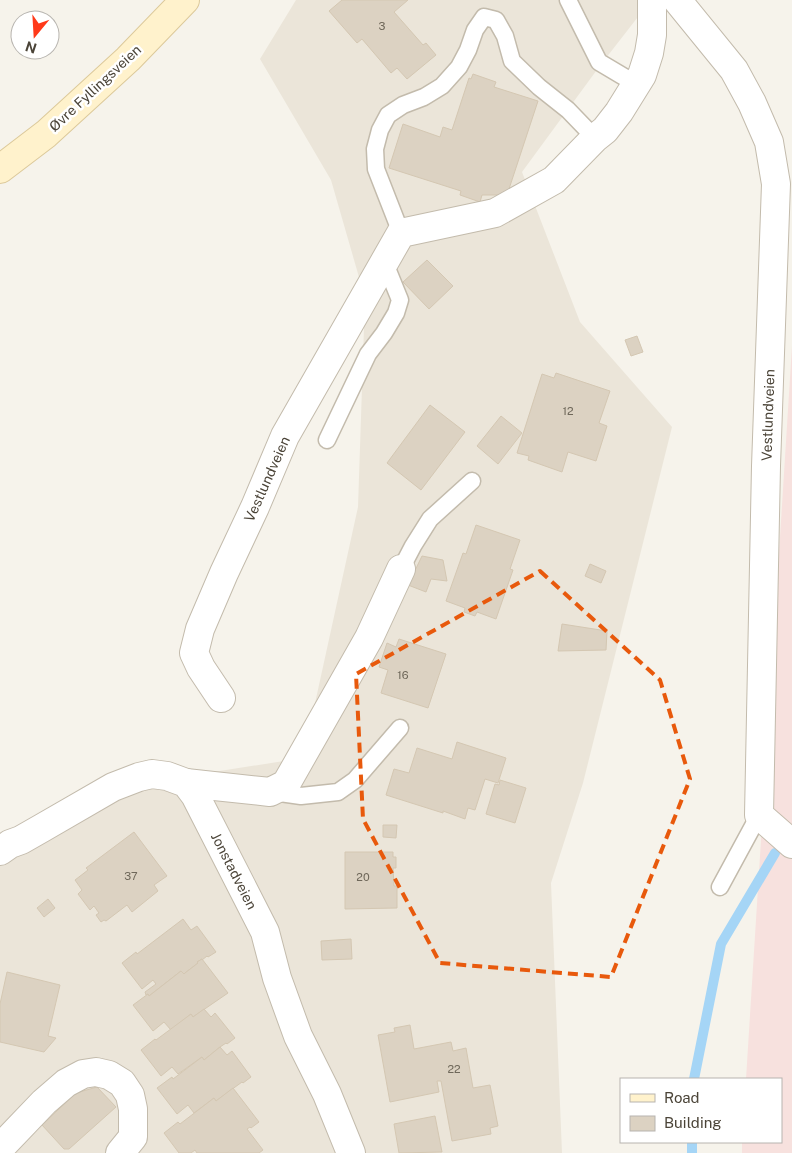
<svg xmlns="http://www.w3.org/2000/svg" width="792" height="1153" font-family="'Public Sans',sans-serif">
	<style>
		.residential { fill: #ebe5d9 }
		.medical { fill: #f7e1de }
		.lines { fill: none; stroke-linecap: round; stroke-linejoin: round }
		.stream { stroke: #a5d5f6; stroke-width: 10 }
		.building { fill: #dcd2c2; stroke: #d4c7b2 }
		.lane-casing { stroke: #c3bbac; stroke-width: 19 }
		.street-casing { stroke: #c3bbac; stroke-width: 30 }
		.secondary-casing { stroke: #dcc99a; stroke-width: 30 }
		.lane { stroke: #fff; stroke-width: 16 }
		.street { stroke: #fff; stroke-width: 28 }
		.secondary { stroke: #fff2cc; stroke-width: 28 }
		.marked { fill: none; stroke: #e8590c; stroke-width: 4; stroke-dasharray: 10 6; stroke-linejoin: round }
		.labels { text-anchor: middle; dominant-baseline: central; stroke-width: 5; stroke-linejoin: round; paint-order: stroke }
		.number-label { font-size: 11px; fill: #6f685a }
		.street-label { font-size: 14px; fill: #4b4438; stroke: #fff }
	</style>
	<rect width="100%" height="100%" fill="#f6f3eb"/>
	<polygon class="residential" points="296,0 647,0 648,4 599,67 522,172 580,322 672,427 583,783 551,883 562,1153 0,1153 0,859 150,782 303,758 358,507 365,298 331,180 260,59"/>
	<polygon class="medical" points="792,346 792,1153 742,1153 742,1142 781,1142 781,1079 746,1079"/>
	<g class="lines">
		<g class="stream">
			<polyline points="694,1079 721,944 775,853"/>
			<polyline points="692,1153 692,1142"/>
		</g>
	</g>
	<g class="building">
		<polygon points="342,0 408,0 394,12 423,45 426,43 436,55 407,79 397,68 391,73 362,39 357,43 329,11"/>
		<polygon points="473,74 496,82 494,87 538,101 507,195 482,195 480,202 460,195 461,191 389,168 403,124 440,137 443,127 452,130 469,78 471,79"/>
		<polygon points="427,260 453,286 429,309 403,282"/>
		<polygon points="637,336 643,352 631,356 625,340"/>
		<polygon points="556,373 610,391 599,423 607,426 596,461 568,452 562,472 528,460 529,456 517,453 542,374 554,378"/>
		<polygon points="430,405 465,432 421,490 387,463"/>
		<polygon points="501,416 522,433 498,464 477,446"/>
		<polygon points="476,525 520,540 510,569 513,570 496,619 477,612 475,616 464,612 465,608 446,601 463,553 466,554"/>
		<polygon points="422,556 443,560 447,581 431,579 426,592 408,585"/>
		<polygon points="590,564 606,571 601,583 585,576"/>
		<polygon points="562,624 607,631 606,650 558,651"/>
		<polygon points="399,639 446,654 428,708 381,693 388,670 379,667 387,643 396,647"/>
		<polygon points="457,742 506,758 498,783 485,779 475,810 468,808 465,819 443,811 443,813 386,795 394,769 409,773 417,748 452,759"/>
		<polygon points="500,780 526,788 515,823 486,814 495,784 499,785"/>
		<polygon points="383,825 397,825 396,838 383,837"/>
		<polygon points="134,832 167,876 154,885 158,891 132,912 127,905 106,921 104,920 101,922 96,915 99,913 94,906 90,910 78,894 82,890 75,880 88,870 86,868"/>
		<polygon points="345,852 393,852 393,857 396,857 396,868 393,868 394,886 397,886 397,908 345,909"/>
		<polygon points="48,899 55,908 44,917 37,908"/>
		<polygon points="183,919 191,930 197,926 216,952 208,957 207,956 202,960 202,959 197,962 198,963 185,973 184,974 181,971 149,996 148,994 146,995 145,992 156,984 153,980 142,989 122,963 136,952 137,954"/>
		<polygon points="351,939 352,959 322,960 321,941"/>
		<polygon points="202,959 228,993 193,1017 191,1014 171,1030 164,1022 153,1031 133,1005 148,994 149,996 181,971 184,974 185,973 198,963 197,962"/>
		<polygon points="7,972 60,985 48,1036 56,1038 44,1052 0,1042 0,1004"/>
		<polygon points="204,1009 211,1017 215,1013 235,1038 227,1044 226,1043 220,1047 204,1060 202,1057 178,1074 172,1067 161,1076 141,1050 155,1039 156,1040 191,1014 193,1017"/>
		<polygon points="410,1025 414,1049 451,1042 453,1051 466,1048 473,1088 490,1085 498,1126 490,1128 491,1134 452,1141 441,1081 437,1081 439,1092 390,1102 378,1035 395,1032 394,1028"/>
		<polygon points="220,1047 227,1055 232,1051 251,1077 243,1083 242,1082 216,1101 214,1098 194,1113 188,1105 177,1114 157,1088 172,1077 173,1079 202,1057 204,1060"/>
		<polygon points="97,1087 116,1107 69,1149 64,1149 42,1125 76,1093"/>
		<polygon points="233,1088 259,1122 251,1128 250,1127 247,1129 263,1150 259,1153 197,1153 195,1150 191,1153 179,1153 164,1133 178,1122 180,1124 214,1098 216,1101"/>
		<polygon points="435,1116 442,1152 399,1153 394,1124"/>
	</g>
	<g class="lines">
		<g class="lane-casing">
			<g id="lane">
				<polyline points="568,0 599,62 636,84"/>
				<polyline points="401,233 376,169 375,149 380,130 388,115 403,105 424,97 442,86 459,67 468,50 475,30 484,17 496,20 505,36 512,61 539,87 568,110 595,138"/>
				<polyline points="327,440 368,354 384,333 396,313 400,300 389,273 382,267"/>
				<polyline points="401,569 413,546 430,519 472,481"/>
				<polyline points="273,792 301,796 338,792 355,780 400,728"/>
				<polyline points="720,887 759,815"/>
			</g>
		</g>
		<g class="street-casing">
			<g id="street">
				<polyline points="677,0 734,70 752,103 769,142 776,184 766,466 759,815 792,844"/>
				<polyline points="221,698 201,668 194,653 200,629 224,573 255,507 285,436 401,233 495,213 554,180 595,138 605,130 619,112 642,75 649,53 652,35 652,0"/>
				<polyline points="186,783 270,792 286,784 369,638 401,569"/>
				<polyline points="0,851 10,844 21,840 42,828 113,787 139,777 152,774 167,776 186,783 195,795 265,932 277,978 298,1036 327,1094 351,1153"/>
				<polyline points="0,1148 44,1102 66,1083 83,1074 96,1072 109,1075 122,1083 130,1095 133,1109 133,1137 120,1153"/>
			</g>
		</g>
		<g class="secondary-casing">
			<polyline id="secondary" points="0,169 46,134 128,59 185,0"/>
		</g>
		<use href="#lane" class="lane"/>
		<use href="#street" class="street"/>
		<use href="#secondary" class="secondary"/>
	</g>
	<path class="marked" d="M540,571L660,680L690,779L611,977L440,963L363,819L356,674Z"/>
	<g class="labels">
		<g class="number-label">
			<text x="382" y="26">3</text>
			<text x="568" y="411">12</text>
			<text x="403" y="675">16</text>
			<text x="131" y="876">37</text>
			<text x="363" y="877">20</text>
			<text x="454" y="1069">22</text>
		</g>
		<g class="street-label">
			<text transform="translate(95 88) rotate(-43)">Øvre Fyllingsveien</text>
			<text transform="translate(768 415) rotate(-88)">Vestlundveien</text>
			<text transform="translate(267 479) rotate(-66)">Vestlundveien</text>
			<text transform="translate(234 871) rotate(63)">Jonstadveien</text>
		</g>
	</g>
	<rect x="620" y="1078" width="162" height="65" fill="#ffffff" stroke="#b7b4af"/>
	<rect x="630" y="1094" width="25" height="8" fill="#fff2cc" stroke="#b7b4af"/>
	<text x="664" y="1103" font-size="15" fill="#4b4438">Road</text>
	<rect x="630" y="1116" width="25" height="15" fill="#dcd2c2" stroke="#b7b4af"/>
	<text x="664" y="1128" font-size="15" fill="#4b4438">Building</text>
	<g transform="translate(35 35) rotate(198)"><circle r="24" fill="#ffffff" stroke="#b7b4af"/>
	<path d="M0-4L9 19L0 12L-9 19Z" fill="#ff3919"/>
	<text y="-8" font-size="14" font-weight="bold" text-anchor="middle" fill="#4b4438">N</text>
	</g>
</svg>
